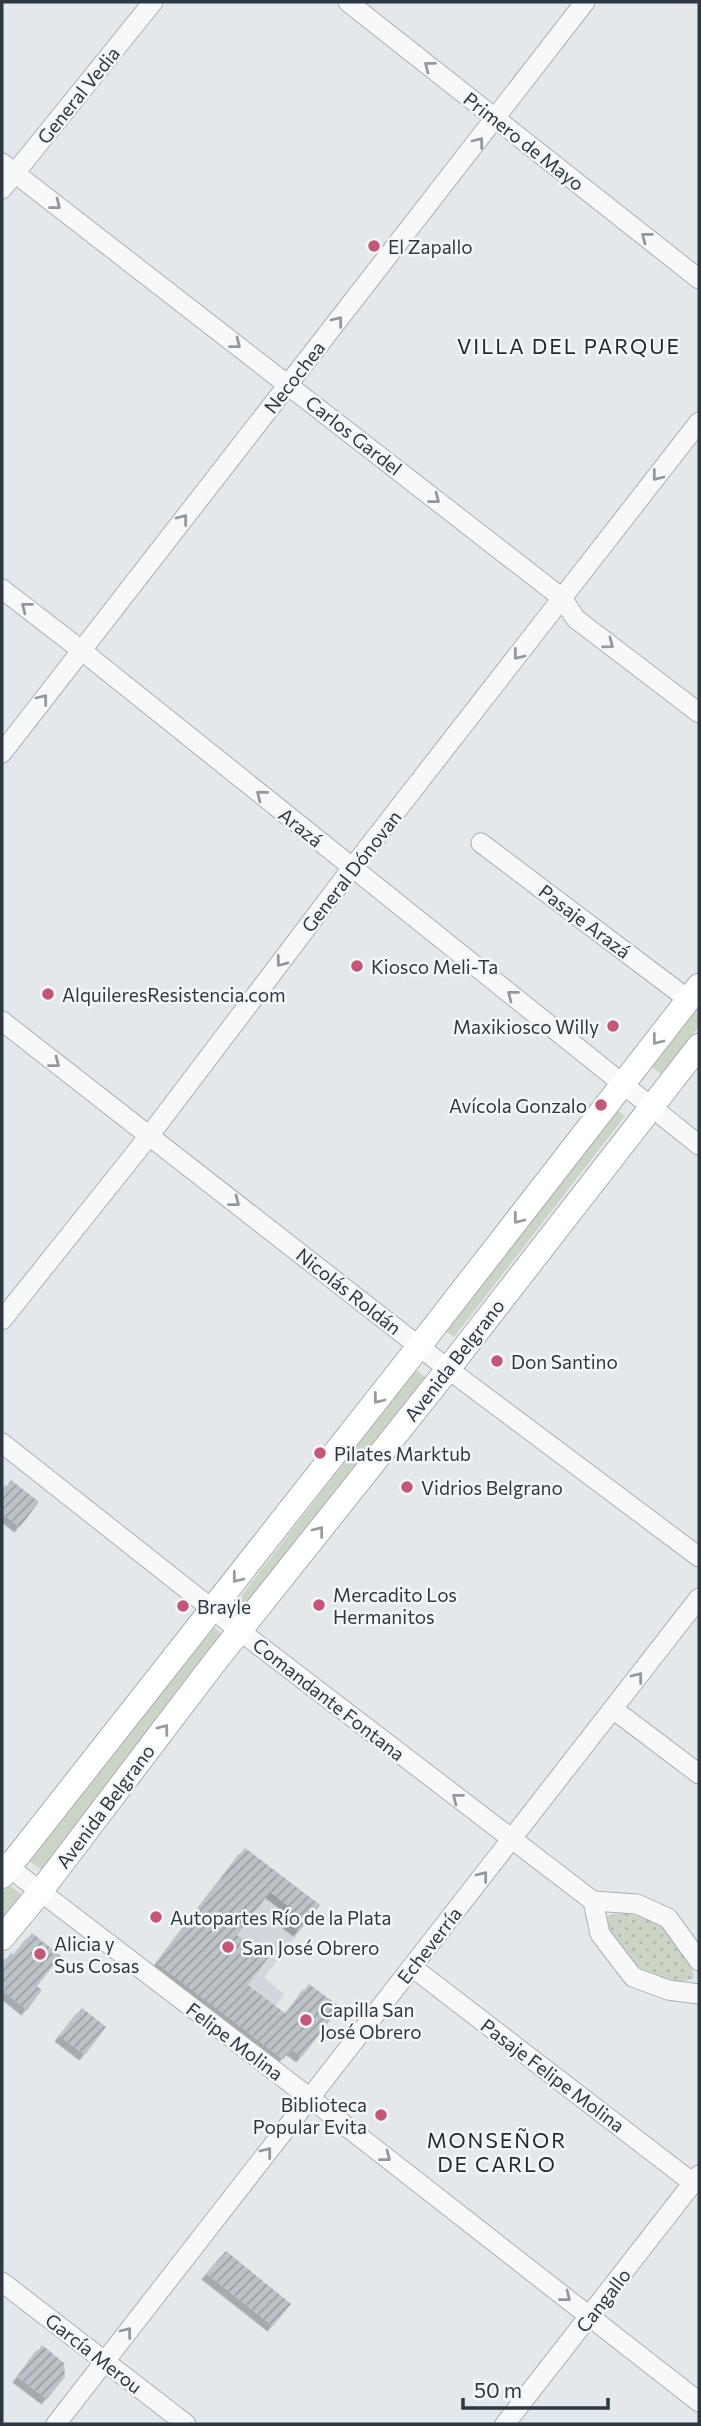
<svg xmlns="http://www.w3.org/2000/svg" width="701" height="2426" font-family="Commissioner,sans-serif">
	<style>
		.built { fill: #d3d7dd }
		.grass { fill: #ccd4c6 }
		.park { fill: url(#park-dots) }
		.building { fill: url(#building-hatch); filter: url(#shadow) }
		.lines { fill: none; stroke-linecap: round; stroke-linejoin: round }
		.minor-casing { stroke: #a9b0b5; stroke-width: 21 }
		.major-casing { stroke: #a5aeb5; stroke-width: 26 }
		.minor { stroke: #f7f8f9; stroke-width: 19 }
		.major { stroke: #fff; stroke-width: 24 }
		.oneway { stroke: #92989e }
		.oneway2 { stroke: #969ca0 }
		.poi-dot { fill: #c35777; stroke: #f4f6f8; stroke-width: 2.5 }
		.labels { text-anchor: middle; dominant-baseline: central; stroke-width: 5; stroke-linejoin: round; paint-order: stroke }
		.street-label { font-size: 19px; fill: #2d3842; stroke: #f4f6f8 }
		.poi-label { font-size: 19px; fill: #2d3842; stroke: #f4f6f8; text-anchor: start }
		.neighbourhood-label { font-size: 21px; letter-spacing: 2px; fill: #1f2933; stroke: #f4f6f8 }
	</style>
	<defs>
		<pattern id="park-dots" width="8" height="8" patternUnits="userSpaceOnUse" patternTransform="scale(1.75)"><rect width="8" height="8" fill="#ccd4c6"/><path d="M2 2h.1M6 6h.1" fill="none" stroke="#b0b7ab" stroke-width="1.8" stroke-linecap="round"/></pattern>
		<pattern id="building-hatch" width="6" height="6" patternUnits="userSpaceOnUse" patternTransform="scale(1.75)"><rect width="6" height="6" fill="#bcc2c7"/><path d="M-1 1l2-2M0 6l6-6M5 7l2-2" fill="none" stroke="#999fa3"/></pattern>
		<filter id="shadow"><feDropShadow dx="-5.5" dy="5.5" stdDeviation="0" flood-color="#0004"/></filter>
	</defs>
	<rect width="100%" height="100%" fill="#e4e8eb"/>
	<polygon class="built" points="245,1848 320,1905 264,1978 285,1994 252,2036 157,1963"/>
	<g class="grass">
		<polygon points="699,1006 699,1026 662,1075 652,1067"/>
		<polygon points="613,1107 625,1116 454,1337 441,1328"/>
		<polygon points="416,1370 425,1377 243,1612 234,1605"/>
		<polygon points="212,1626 226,1637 43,1871 29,1861"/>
		<polygon points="9,1885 22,1895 2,1922 2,1894"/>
	</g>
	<polygon class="park" points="622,1912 655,1920 687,1951 694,1978 677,1984 640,1970 611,1935 605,1917"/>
	<g class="building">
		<polygon points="11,1480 39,1502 20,1527 2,1513 2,1493"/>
		<polygon points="245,1848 320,1905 299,1931 286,1921 294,1910 270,1892 237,1935 268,1958 248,1985 286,2014 309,1984 340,2007 302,2057 291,2049 283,2059 157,1963"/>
		<polygon points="32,1933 61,1956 37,1986 42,1990 27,2010 2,1990 2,1965 11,1953 14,1955"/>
		<polygon points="82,2008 106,2027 85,2055 60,2036"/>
		<polygon points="226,2251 291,2304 273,2326 207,2274"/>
		<polygon points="42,2345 64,2363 65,2377 47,2399 18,2377"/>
	</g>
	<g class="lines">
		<g class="minor-casing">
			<g id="minor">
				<polyline points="348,2 699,279"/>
				<polyline points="2,163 562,598 576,619 699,713"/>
				<polyline points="2,189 153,2"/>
				<polyline points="2,589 81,650 699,1145"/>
				<polyline points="2,753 585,2"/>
				<polyline points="481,843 689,1000"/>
				<polyline points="2,1021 448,1369 699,1557"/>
				<polyline points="2,1320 149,1136 352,868 699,422"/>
				<polyline points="2,1443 240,1631 593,1901 637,1904 668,1918 699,1961"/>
				<polyline points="613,1709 699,1774"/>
				<polyline points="2,1862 310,2098 699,2402"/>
				<polyline points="593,1901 600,1934 633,1977 668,1990 699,1994"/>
				<polyline points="412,1967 693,2183"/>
				<polyline points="2,2282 186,2424"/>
				<polyline points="56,2424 699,1598"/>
				<polyline points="505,2424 699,2175"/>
			</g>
		</g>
		<g class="major-casing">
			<g id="major">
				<polyline points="2,1876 420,1345 699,986"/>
				<polyline points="2,1938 40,1892 214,1663 448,1369 699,1046"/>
			</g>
		</g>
		<use href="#minor" class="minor"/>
		<use href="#major" class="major"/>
	</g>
	<defs><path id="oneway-chevron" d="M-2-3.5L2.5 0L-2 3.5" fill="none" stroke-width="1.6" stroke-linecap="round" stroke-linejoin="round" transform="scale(1.75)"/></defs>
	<g class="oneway">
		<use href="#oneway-chevron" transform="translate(429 66) rotate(-142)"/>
		<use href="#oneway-chevron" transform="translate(479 142) rotate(-52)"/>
		<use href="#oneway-chevron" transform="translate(56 205) rotate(38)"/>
		<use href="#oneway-chevron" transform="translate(646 237) rotate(-142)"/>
		<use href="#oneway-chevron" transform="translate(338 321) rotate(-52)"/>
		<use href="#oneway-chevron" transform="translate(236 344) rotate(38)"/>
		<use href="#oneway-chevron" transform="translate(657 476) rotate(128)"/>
		<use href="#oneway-chevron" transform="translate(435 499) rotate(38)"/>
		<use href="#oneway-chevron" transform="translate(183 519) rotate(-52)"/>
		<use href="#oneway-chevron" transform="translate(26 607) rotate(-142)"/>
		<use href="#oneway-chevron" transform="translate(609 644) rotate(37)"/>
		<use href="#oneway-chevron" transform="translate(518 655) rotate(128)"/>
		<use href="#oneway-chevron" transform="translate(43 699) rotate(-52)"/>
		<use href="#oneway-chevron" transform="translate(261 795) rotate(-141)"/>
		<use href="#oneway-chevron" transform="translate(281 962) rotate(127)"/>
		<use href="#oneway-chevron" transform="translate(512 995) rotate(-142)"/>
		<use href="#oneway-chevron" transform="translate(55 1063) rotate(38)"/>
		<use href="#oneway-chevron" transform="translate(235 1202) rotate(38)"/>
		<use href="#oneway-chevron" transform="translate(638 1677) rotate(-52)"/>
		<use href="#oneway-chevron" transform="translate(457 1798) rotate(-142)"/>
		<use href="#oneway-chevron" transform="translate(483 1876) rotate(-52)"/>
		<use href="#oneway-chevron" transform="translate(267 2152) rotate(-52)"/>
		<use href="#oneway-chevron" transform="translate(386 2157) rotate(38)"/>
		<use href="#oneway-chevron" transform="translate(566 2297) rotate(38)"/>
		<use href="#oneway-chevron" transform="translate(127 2332) rotate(-52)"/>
	</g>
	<g class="oneway2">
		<use href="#oneway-chevron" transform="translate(657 1040) rotate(128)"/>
		<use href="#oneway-chevron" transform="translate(518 1219) rotate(128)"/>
		<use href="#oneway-chevron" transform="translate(378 1399) rotate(128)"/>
		<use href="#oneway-chevron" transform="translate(319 1531) rotate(-52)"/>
		<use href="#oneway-chevron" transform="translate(237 1578) rotate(128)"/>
		<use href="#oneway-chevron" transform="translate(164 1729) rotate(-53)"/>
	</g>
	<g class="poi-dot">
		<circle cx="374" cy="246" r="7"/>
		<circle cx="357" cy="966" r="7"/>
		<circle cx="48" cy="994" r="7"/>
		<circle cx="613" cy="1026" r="7"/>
		<circle cx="601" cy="1105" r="7"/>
		<circle cx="497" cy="1361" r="7"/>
		<circle cx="320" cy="1453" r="7"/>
		<circle cx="407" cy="1487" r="7"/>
		<circle cx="319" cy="1605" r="7"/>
		<circle cx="183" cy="1606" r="7"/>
		<circle cx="156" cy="1917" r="7"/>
		<circle cx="228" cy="1947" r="7"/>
		<circle cx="40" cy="1954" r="7"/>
		<circle cx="306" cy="2020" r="7"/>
		<circle cx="381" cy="2115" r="7"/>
	</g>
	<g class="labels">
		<g class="street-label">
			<text transform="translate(78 95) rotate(-51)">General Vedia</text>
			<text transform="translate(524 141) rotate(38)">Primero de Mayo</text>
			<text transform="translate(294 377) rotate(-52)">Necochea</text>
			<text transform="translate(354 435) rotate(38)">Carlos Gardel</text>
			<text transform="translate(301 827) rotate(39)">Arazá</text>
			<text transform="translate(351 871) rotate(-52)">General Dónovan</text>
			<text transform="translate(585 921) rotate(37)">Pasaje Arazá</text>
			<text transform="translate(349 1291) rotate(38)">Nicolás Roldán</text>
			<text transform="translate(454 1360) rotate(-52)">Avenida Belgrano</text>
			<text transform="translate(329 1699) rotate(38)">Comandante Fontana</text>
			<text transform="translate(105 1806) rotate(-53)">Avenida Belgrano</text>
			<text transform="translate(429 1945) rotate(-52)">Echeverría</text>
			<text transform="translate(235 2041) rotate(37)">Felipe Molina</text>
			<text transform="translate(553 2075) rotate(37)">Pasaje Felipe Molina</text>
			<text transform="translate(603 2300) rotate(-52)">Cangallo</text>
			<text transform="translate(94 2353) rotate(38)">García Merou</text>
		</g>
		<g class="poi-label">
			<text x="388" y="246">El Zapallo</text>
			<text x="371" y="966">Kiosco Meli-Ta</text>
			<text x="62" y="994">AlquileresResistencia.com</text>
			<text x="599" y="1026" text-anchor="end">Maxikiosco Willy</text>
			<text x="587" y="1105" text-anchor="end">Avícola Gonzalo</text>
			<text x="511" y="1361">Don Santino</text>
			<text x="334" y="1453">Pilates Marktub</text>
			<text x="421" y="1487">Vidrios Belgrano</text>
			<text x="333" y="1594">Mercadito Los<tspan x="333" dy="22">Hermanitos</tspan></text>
			<text x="197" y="1606">Brayle</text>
			<text x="170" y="1917">Autopartes Río de la Plata</text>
			<text x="54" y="1943">Alicia y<tspan x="54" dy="22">Sus Cosas</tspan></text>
			<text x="242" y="1947">San José Obrero</text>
			<text x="320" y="2009">Capilla San<tspan x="320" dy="22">José Obrero</tspan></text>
			<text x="367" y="2104" text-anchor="end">Biblioteca<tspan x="367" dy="22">Popular Evita</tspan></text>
		</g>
		<g class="neighbourhood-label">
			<text x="569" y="345">VILLA DEL PARQUE</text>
			<text x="497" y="2139">MONSEÑOR<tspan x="497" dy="24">DE CARLO</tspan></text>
		</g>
	</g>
	<rect width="701" height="2426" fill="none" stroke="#2d3842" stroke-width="7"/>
	<path d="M463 2398v10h145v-10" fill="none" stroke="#2d3842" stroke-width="3.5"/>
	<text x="474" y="2398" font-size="21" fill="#2d3842" stroke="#f4f6f8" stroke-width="5" paint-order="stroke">50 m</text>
</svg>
